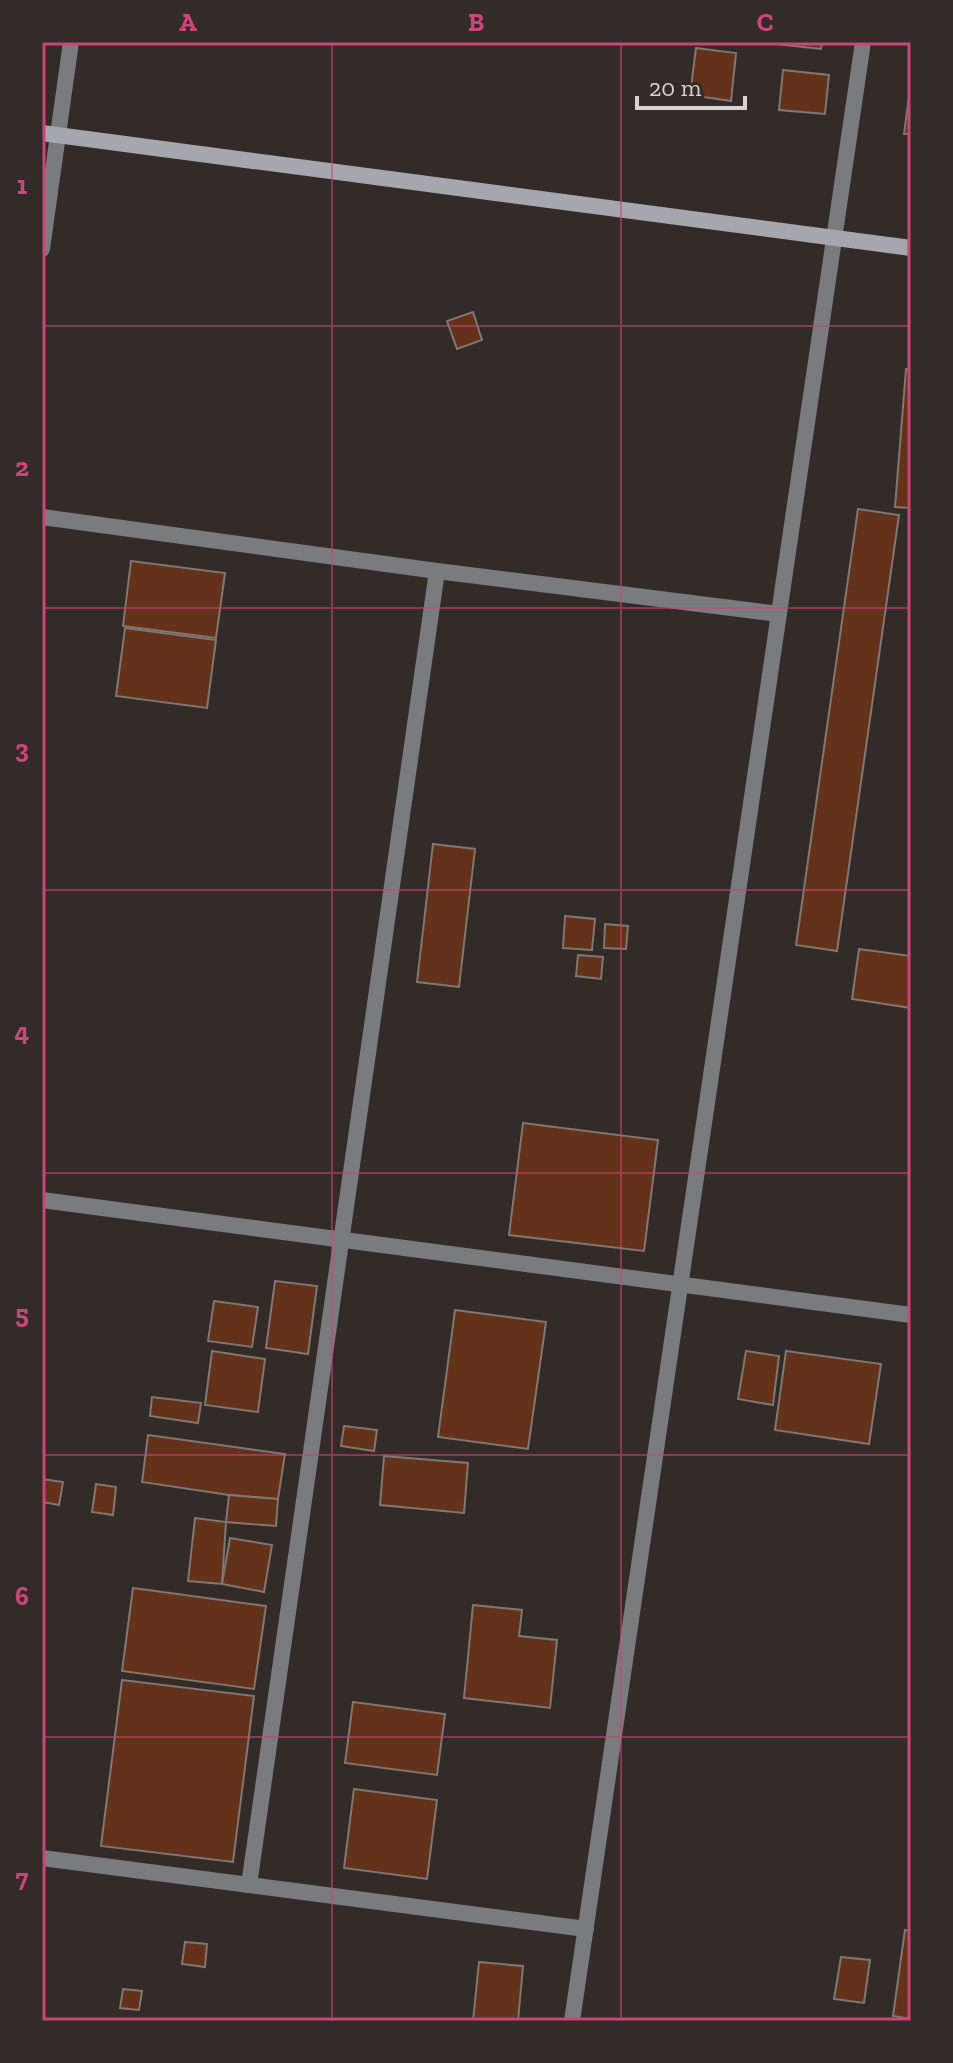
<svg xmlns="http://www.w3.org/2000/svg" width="953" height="2063" font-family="'Zilla Slab',serif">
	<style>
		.building { fill: #64311a; stroke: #807672; stroke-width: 2 }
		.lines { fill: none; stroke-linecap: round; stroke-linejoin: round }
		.street { stroke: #7a7b7f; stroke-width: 16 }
		.secondary { stroke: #a6a7ae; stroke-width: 16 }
		.grid { fill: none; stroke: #c84678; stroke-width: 2; stroke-opacity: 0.55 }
		.neatline { fill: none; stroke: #c84678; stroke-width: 3 }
		.grid-label { font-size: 26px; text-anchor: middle; font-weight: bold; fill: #c84678 }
	</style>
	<rect width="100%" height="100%" fill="#332b27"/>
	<g class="building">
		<polygon points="757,42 822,42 821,49"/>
		<polygon points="696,48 736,53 731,101 690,95"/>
		<polygon points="783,70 829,75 825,114 779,110"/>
		<polygon points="910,89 911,89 911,134 904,134"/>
		<polygon points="473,312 482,340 457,349 447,321"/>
		<polygon points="906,369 911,369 911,508 895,507"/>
		<polygon points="858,509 899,515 837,951 796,945"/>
		<polygon points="131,561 225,573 216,638 123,626"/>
		<polygon points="125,628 216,640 207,708 116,696"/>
		<polygon points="433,844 475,849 459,987 417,982"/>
		<polygon points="565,916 595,919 592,950 563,948"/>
		<polygon points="605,924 628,926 626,949 604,948"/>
		<polygon points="859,949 911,956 911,1008 852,999"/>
		<polygon points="578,955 603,957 601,979 576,976"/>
		<polygon points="523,1123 658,1140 644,1251 509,1235"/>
		<polygon points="275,1281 317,1286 308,1354 266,1348"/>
		<polygon points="214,1301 258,1307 252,1347 208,1341"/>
		<polygon points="455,1310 546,1322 528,1449 438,1437"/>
		<polygon points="212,1351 265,1359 258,1412 205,1405"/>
		<polygon points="746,1351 779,1356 773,1405 738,1399"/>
		<polygon points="786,1351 881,1364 869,1444 775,1430"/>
		<polygon points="152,1397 201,1403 198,1423 150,1416"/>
		<polygon points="344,1426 377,1430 374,1451 341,1446"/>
		<polygon points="148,1435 285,1454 278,1499 229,1495 142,1482"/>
		<polygon points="384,1456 468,1463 464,1513 380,1505"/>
		<polygon points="42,1479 63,1482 59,1505 42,1502"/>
		<polygon points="96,1484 116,1487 113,1515 92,1512"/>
		<polygon points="229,1495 278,1499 276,1526 226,1522"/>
		<polygon points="195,1518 226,1522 222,1584 188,1581"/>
		<polygon points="230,1538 272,1545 264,1592 222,1584"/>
		<polygon points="133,1588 266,1606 254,1689 122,1671"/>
		<polygon points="473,1605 522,1610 519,1636 557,1640 550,1708 464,1698"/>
		<polygon points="122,1680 254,1696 233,1862 101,1846"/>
		<polygon points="353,1702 445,1714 437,1775 345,1763"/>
		<polygon points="354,1789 437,1800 427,1879 344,1868"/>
		<polygon points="905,1930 911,1931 911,2019 893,2016"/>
		<polygon points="185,1942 207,1944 205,1967 182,1964"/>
		<polygon points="841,1957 870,1960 864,2003 834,1999"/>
		<polygon points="479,1962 523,1966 518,2021 473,2021"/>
		<polygon points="123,1989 142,1991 139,2010 120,2008"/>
	</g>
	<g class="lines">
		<g class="street">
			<polyline points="42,249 71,42"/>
			<polyline points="42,517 437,571 779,614"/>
			<polyline points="42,1200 911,1315"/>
			<polyline points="42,1858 586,1929"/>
			<polyline points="249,1885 437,571"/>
			<polyline points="572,2021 863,42"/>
		</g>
		<polyline class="secondary" points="42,133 911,248"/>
	</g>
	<path class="grid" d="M332,42V2021M621,42V2021M42,326H911M42,608H911M42,890H911M42,1173H911M42,1455H911M42,1737H911"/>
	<rect width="953" height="2063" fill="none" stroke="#332b27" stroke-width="88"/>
	<path d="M637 96v12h108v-12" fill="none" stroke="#d8d2d0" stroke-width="4"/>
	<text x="649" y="96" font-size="24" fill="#d8d2d0" stroke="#332b27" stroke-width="6" paint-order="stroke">20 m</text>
	<rect x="44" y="44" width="865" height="1975" class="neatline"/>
	<g class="grid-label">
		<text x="188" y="31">A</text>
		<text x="476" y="31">B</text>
		<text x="765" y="31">C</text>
		<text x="22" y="194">1</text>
		<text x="22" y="476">2</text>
		<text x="22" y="758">3</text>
		<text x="22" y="1041">4</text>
		<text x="22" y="1323">5</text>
		<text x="22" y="1605">6</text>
		<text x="22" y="1887">7</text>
	</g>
</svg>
